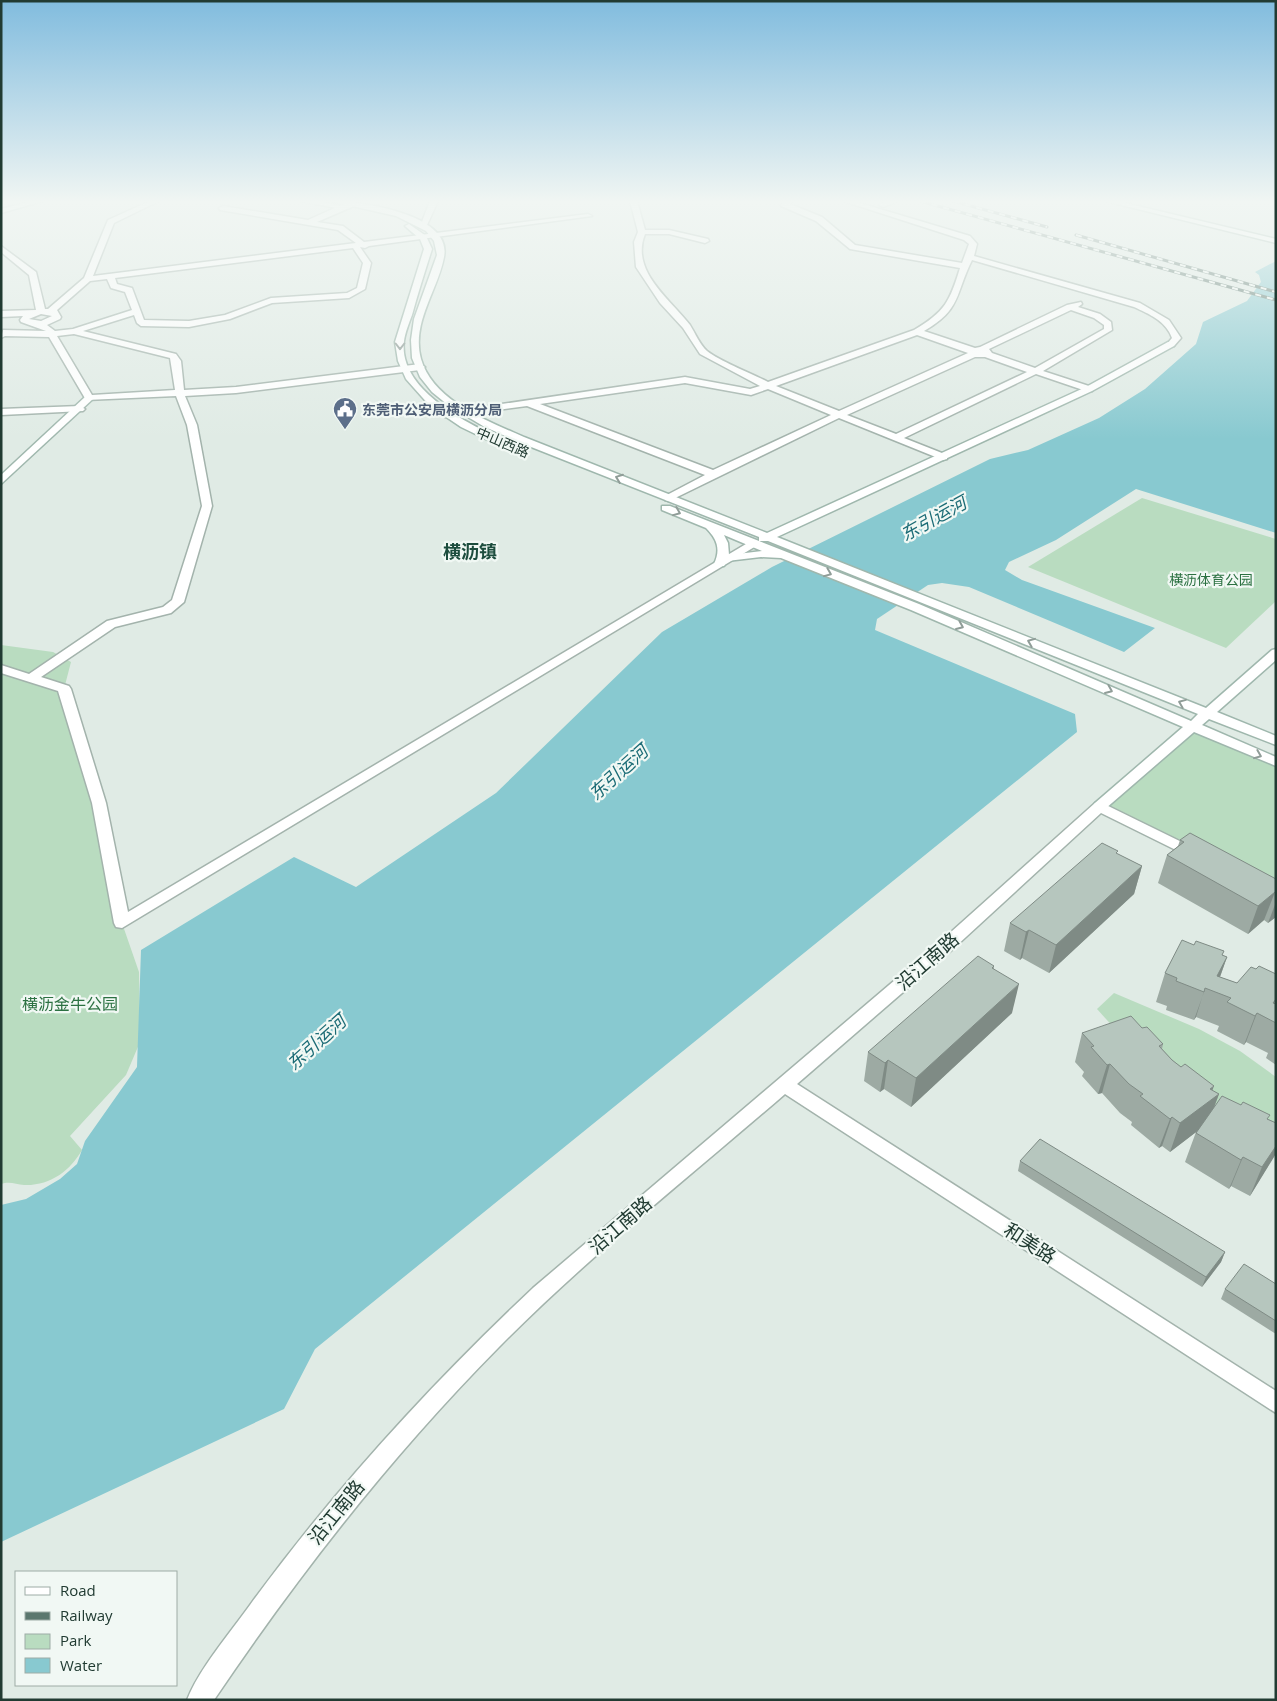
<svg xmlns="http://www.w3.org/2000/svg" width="1277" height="1701" font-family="'Open Sans','Noto Sans SC',sans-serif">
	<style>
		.green { fill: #b9dcc0 }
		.water { fill: #88c9d0 }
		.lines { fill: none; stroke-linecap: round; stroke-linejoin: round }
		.street-casing { stroke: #a3b3ac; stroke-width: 3 }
		.secondary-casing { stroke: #9fb7ad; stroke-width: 3 }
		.street { fill: #fff; fill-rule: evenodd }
		.secondary { fill: #fff; fill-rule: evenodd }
		.rail-casing { stroke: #5b776e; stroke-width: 3 }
		.rail { stroke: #f1f8f4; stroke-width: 2; stroke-dasharray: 6; stroke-linecap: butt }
		.wall { fill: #9daaa3 }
		.shaded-wall { fill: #7f8b85 }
		.building { fill: #b6c6be; stroke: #7f8b85 }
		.oneway { stroke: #909d98 }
		.labels { text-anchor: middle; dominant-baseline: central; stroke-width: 4.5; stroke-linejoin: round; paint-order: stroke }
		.far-service-label { font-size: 14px; font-weight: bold; fill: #4e5e75; stroke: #f1f8f4; text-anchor: start }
		.far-street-label { font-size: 14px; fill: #213b32; stroke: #f1f8f4 }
		.far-park-label { font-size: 14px; fill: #2c7142; stroke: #f1f8f4 }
		.park-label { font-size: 16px; fill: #2c7142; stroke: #f1f8f4 }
		.water-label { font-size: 18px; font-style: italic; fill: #1c6c76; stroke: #f1f8f4 }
		.far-district-label { font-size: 18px; font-weight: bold; fill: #1d4d3e; stroke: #f1f8f4 }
		.near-street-label { font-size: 19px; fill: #213b32; stroke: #f1f8f4 }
	</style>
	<rect width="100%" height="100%" fill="#e0ebe5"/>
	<g class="green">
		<polygon points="1142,498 1276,539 1276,601 1226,648 1028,567"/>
		<path d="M1,645L53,652L71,662L64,689L122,923L139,972L140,1042L126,1075L70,1136L82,1150C70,1171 50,1186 24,1185C16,1184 9,1181 1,1184Z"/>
		<polygon points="1191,727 1276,762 1276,895 1100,806"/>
		<polygon points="1114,993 1199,1029 1240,1051 1276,1077 1276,1148 1134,1050 1097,1009"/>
	</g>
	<polygon class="water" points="1276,261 1276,533 1136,489 1056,540 1009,562 1005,570 1022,580 1155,628 1124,652 969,587 942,583 928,585 877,619 875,630 1075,714 1077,732 315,1349 284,1409 1,1542 1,1205 26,1199 60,1179 77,1164 85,1141 137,1067 141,950 294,857 356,887 496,793 662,632 772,567 990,459 1028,450 1099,418 1145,389 1196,344 1203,322 1247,301 1261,282 1259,275 1255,272"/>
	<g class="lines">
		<g class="street-casing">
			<g id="street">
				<path d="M150,201H159L114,223L93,276L356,243L338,230L220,210L219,208L223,206L308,220L348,202H354V206L317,222L343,226L364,242L588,214L592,216L369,246L365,248L360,247L371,263L365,289L349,298L272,303L230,319L189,327L141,326L137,323L134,315L83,331L176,354L181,361L184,390L236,387L420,364L425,367L420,370L236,393L185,396L197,425L212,506L184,602L171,613L115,627L41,677L69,686L71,689L106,803L128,912L751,541H759L761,543L122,928L116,927L114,923L92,803L58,691L1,673V665L29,674L107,621L163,607L172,600L202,506L187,425L176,396L86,400L49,337L5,336L1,338L3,330L46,331L21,322L20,320L23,316L1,317V311L36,310L29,275L1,252V246L36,272L45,309H48L84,278L108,220ZM353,248L363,263L357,288L347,293L271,298L225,315L189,321L144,320L132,288L117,284L115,278ZM107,279L111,288L125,292L132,310L73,329L55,331L47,325L60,319L61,317L57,310L90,281ZM41,314L52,316L41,321L29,319ZM74,334L170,358L175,390L92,395L57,336Z"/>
				<polygon points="430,201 438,201 427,225 420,227"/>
				<path d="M630,201H637L645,230H669L708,239L709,241L705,243L669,234H645C630,271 670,299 690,325C695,333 700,345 707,351C721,362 751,373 768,382L914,330C945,312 950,301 960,268L850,249L816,221L781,206L784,201H792L790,204L822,217L855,245L962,263L969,244L964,240L843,201H853L970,236L977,244L974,256L1140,303L1169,320L1181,338L1174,346H1168L1167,344L1172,338C1166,321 1149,314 1134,307L972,260C955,294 962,309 924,331L975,348L980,347L1067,305L1081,302L1082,304L1078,307L1100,314L1111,322L1112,330L1043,371L1092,387V391H1086L1036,374L904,438L947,455V459L943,460L839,418L669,501L665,500V496L705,475L527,406L445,417L443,415L448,412L685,377L750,389L760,386L700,354L683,328L660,303L636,267L634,242L638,232ZM1071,310L1094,318L1104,325V329L1035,368L992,353L989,349ZM917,335L968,353L839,411L776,386ZM975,357H985L1027,372L896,434L847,415ZM685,383L751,395L768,389L831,415L713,470L540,404Z"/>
				<polygon points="887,201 897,201 883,207 879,205"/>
				<polygon points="80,406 85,409 83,411 1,415 1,409"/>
				<path d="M1100,802L1200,851L1203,854L1195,859L1190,857L1101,813L954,948L797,1084L1276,1391V1413L785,1094C689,1177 588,1257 499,1347C392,1455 299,1574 214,1700H187C199,1669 230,1633 250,1605C334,1490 429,1386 533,1288L942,940L1095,803Z"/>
			</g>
		</g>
		<g class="secondary-casing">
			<g id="secondary">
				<polygon points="32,201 43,201 1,213 1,209"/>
				<polygon points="300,201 316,201 346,207 342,209"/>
				<path d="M330,201C357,201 453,213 444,257C438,290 411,323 421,359C433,401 488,421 524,437L767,533L1086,387L1168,342H1174V346L1092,391L777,537L1206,708L1272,650L1276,649V660L1217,712L1276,736V745L1209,719L1202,725L1276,757V766L1194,732L1105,809H1095L1093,806L1095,803L1183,727L911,610L781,558L761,557L727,561L724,566H716L714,564C721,549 717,539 706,528L662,510V506H670L759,541V537L516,441L483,426L448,405L432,392L420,377L412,358L411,340L414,319L437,255L434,241L426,231L396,216ZM724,535L762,551L729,555L728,543ZM759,541H768L1198,714L1191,721L919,604Z"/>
				<polygon points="1105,201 1117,201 1276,239 1276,243"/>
				<path d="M409,224L426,236L432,249C425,271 418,293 412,315C409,323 405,333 404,341C398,389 466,423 502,439V443H494L461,427L430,406L406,379L398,361L395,342L424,249L420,239L405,226Z"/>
				<polygon points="86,396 94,398 1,484 1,475"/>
			</g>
		</g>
		<use href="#street" class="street"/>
		<use href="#secondary" class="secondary"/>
		<g class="rail-casing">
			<g id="rail">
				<polyline points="920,201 1276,300"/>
				<polyline points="953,201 1047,227"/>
				<polyline points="1076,235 1276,292"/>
			</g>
		</g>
		<use href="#rail" class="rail"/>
	</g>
	<g class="wall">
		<polygon points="1180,840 1276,879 1276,917 1268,923 1264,920 1248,934 1158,883 1167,855 1178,846"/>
		<polygon points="1117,854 1142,866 1134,894 1049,973 1022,958 1020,960 1004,951 1010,923"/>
		<polygon points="1194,945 1224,951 1222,955 1227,957 1220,977 1237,983 1256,969 1276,974 1276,1065 1266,1058 1268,1053 1246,1042 1244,1045 1217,1031 1219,1026 1196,1017 1194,1020 1166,1010 1167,1006 1156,1002 1165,973"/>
		<polygon points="994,966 994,969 1012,1013 911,1107 884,1089 880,1092 864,1081 868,1052"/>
		<polygon points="1142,1028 1163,1044 1162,1049 1172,1060 1212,1091 1219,1094 1215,1105 1268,1119 1276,1123 1276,1153 1250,1196 1231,1186 1229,1189 1185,1162 1196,1132 1170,1152 1162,1146 1159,1148 1131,1125 1132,1122 1120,1113 1102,1093 1098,1094 1082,1076 1084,1072 1075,1062 1082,1033"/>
		<polygon points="1020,1161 1225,1252 1221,1262 1202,1287 1018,1171"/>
		<polygon points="1276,1284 1276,1334 1221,1299 1225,1289"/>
	</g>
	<g class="shaded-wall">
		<polygon points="1142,866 1134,894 1049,973 1056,945"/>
		<polygon points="1275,892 1264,920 1248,934 1258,906"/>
		<polygon points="1276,902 1276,917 1268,923"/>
		<polygon points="1029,930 1022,958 1020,960 1026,932"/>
		<polygon points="1227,957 1217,985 1217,976"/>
		<polygon points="1019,984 1012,1013 911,1107 916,1078"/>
		<polygon points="1205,988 1196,1017 1194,1020 1204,992"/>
		<polygon points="1257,1013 1246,1042 1244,1045 1255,1016"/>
		<polygon points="888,1060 884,1089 880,1092 885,1063"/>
		<polygon points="1110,1064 1102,1093 1098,1094 1107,1065"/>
		<polygon points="1214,1086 1208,1102 1219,1094 1208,1123 1170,1152 1180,1123 1210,1089"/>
		<polygon points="1172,1117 1162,1146 1159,1148 1170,1119"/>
		<polygon points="1276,1146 1276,1153 1274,1157 1250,1196 1262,1167"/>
		<polygon points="1243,1157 1231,1186 1229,1189 1241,1160"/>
		<polygon points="1225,1252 1221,1262 1202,1287 1206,1277"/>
	</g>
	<g class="building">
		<polygon points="1190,833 1276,879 1276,893 1275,892 1258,906 1167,855 1184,842 1180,840"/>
		<polygon points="1102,843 1118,851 1116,853 1142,866 1056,945 1029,930 1026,932 1010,923"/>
		<polygon points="1182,940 1194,945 1196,941 1224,951 1222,955 1227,957 1217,976 1237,983 1251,967 1256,969 1259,966 1276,974 1276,999 1273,1003 1276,1004 1276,1023 1257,1013 1255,1016 1227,1002 1231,998 1205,988 1204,992 1176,981 1177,978 1165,973"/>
		<polygon points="978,956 994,966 992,968 1019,984 916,1078 888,1060 885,1063 868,1052"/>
		<polygon points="1131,1016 1142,1028 1147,1027 1163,1044 1159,1046 1172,1060 1181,1067 1185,1064 1214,1086 1210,1089 1219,1094 1180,1123 1172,1117 1170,1119 1140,1096 1143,1094 1129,1084 1110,1064 1107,1065 1091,1047 1094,1046 1082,1033"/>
		<polygon points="1222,1096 1241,1105 1243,1102 1270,1115 1267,1119 1276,1123 1276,1146 1262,1167 1243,1157 1241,1160 1196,1133"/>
		<polygon points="1040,1139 1225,1252 1206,1277 1020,1161"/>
		<polygon points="1244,1264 1276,1284 1276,1321 1225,1289"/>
	</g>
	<defs><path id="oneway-chevron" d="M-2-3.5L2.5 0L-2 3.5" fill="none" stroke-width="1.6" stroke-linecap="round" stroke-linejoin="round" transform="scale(1.25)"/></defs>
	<g class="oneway">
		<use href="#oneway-chevron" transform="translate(400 346) rotate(90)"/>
		<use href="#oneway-chevron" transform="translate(619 478) rotate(-159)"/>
		<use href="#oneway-chevron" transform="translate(677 512) rotate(22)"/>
		<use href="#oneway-chevron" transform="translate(828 573) rotate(22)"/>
		<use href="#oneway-chevron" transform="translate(960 626) rotate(23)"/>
		<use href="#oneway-chevron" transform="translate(1031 642) rotate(-158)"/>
		<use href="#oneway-chevron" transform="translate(1109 690) rotate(23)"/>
		<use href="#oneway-chevron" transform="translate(1182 703) rotate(-158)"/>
		<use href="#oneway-chevron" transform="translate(1258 755) rotate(22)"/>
	</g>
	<linearGradient id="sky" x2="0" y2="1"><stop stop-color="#81bcde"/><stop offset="0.46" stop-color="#f1f6f3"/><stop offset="1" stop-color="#f1f6f3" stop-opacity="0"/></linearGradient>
	<rect width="1277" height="439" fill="url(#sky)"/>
	<defs>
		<g id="civic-pin" transform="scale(1.25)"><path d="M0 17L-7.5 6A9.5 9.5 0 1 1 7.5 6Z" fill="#5c6f8a" stroke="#f1f8f4"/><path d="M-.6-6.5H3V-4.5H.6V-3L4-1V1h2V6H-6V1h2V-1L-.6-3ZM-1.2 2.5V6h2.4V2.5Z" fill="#fff"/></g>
	</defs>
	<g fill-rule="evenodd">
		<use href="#civic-pin" x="345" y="409"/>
	</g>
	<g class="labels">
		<g class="far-service-label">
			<text x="362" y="409">东莞市公安局横沥分局</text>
		</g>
		<g class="far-street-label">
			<text transform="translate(503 442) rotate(23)">中山西路</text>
		</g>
		<g class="far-park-label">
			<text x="1211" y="579">横沥体育公园</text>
		</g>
		<g class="park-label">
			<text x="70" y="1004">横沥金牛公园</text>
		</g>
		<g class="water-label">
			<text transform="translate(933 518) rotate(-29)">东引运河</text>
			<text transform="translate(618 772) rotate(-42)">东引运河</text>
			<text transform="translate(316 1042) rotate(-42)">东引运河</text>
		</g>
		<g class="far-district-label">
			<text x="470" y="551">横沥镇</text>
		</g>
		<g class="near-street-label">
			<text transform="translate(927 961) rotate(-41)">沿江南路</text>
			<text transform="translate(620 1225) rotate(-41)">沿江南路</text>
			<text transform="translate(1030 1243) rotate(33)">和美路</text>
			<text transform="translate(336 1512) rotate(-51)">沿江南路</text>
		</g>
	</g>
	<rect width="1277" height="1701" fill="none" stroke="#213b32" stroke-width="5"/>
	<rect x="15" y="1571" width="162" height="115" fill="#f1f8f4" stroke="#9eaca6"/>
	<rect x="25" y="1587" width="25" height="8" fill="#ffffff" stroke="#9eaca6"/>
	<text x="60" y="1596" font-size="15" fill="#213b32">Road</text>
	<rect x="25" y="1612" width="25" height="8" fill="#5b776e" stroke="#9eaca6"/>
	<text x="60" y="1621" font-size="15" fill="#213b32">Railway</text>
	<rect x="25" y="1634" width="25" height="15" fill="#b9dcc0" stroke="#9eaca6"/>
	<text x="60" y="1646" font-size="15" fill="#213b32">Park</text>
	<rect x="25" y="1658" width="25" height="15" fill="#88c9d0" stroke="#9eaca6"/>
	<text x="60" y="1671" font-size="15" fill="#213b32">Water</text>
</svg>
